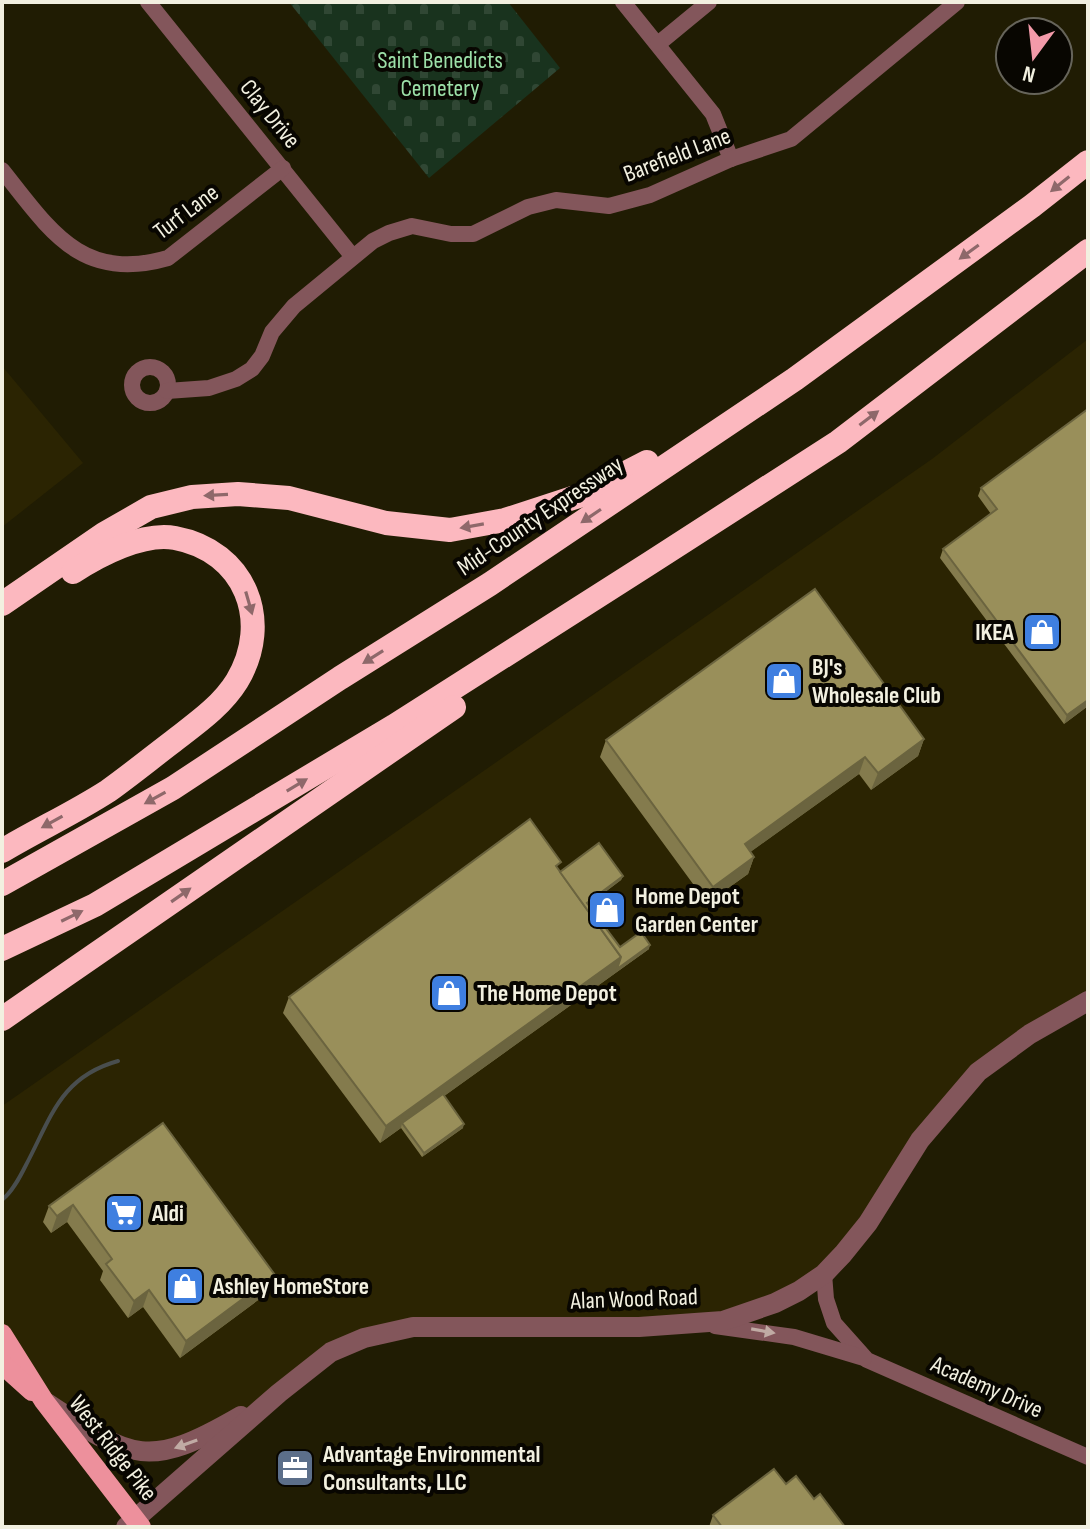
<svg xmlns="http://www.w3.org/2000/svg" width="1090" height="1529" font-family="'Sofia Sans Condensed',sans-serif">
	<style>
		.built { fill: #2b2402 }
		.cemetery { fill: url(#cemetery-stones) }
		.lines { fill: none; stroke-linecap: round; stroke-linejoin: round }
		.stream { stroke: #494e4e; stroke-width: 4 }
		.minor { stroke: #83565b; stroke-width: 16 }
		.tertiary { stroke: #83565b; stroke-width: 20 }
		.primary { stroke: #ed909c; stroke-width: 20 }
		.motorway { stroke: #fcb8bf; stroke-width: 24 }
		.wall { fill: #847b4d }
		.shaded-wall { fill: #6b643f }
		.building { fill: #998f5a; stroke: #6b643f; stroke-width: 2 }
		.oneway { fill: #8e686a }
		.oneway2 { fill: #c0aba4 }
		.labels { text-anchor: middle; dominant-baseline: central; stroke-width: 8; stroke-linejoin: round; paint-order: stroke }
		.park-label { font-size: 24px; fill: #9ce0a8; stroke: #080601 }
		.street-label { font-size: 24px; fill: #f2f0e0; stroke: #080601 }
		.poi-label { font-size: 24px; font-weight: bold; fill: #f2f0e0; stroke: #080601; text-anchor: start }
	</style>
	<defs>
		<pattern id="cemetery-stones" width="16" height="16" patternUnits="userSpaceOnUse" patternTransform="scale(2)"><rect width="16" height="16" fill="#19331e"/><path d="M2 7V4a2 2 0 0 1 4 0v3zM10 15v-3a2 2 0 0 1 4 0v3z" fill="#304734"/></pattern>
	</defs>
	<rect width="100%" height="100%" fill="#201c03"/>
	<g class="built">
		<polygon points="1088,339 1088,1001 978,1072 843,1254 750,1313 388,1331 279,1393 153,1453 44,1401 2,1334 2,1106 932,459"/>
		<polygon points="2,366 83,463 2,527"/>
	</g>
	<polygon class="cemetery" points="289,2 508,2 560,68 429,178"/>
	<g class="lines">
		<path class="stream" d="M2,1200C12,1192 19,1179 26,1165C51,1118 60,1077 118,1061"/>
		<g class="minor">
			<polyline points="148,2 353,257"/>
			<polyline points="623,2 713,114 731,159"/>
			<polyline points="658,44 709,2"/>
			<path d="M2,170C50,230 81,283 168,258L283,168"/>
			<circle cx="150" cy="385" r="18"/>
			<polyline points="167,391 209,388 236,379 252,369 262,356 272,332 294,306 373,241 389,233 412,226 451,234 473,234 528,207 556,200 609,206 650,195 731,159 791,139 957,2"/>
			<polyline points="824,1274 826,1299 834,1323 867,1360 1088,1457"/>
			<polyline points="715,1326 794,1337 864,1358"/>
		</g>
		<g class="tertiary">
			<path d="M47,1403C133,1460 148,1470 241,1416"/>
			<polyline points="126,1527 279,1393 331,1352 364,1338 413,1327 639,1327 723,1321 775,1303 799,1291 824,1274 843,1254 868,1223 920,1140 978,1072 1030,1034 1088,1001"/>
		</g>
		<g class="primary">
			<polyline points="2,1334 44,1401 141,1527"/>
			<polyline points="2,1364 32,1391"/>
		</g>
		<g class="motorway">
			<polyline points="2,604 104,534 151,507 192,497 238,494 289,498 386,523 450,530 505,520 585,494 647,462"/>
			<path d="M2,851C37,830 74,813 108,791C129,776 150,759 171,743C194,725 221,707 237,681C273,621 245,551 175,538C143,532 99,555 73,572"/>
			<polyline points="2,884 173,788 340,678 490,584 795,379 1032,206 1088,162"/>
			<polyline points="2,949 95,905 394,726 650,563 838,442 1088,251"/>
			<polyline points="2,1019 454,707"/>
		</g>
	</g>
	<g class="wall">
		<polygon points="1088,409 1088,706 1064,724 940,558 943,549 991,514 978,496 981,488"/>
		<polygon points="924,739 918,756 871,790 859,774 750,852 754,857 748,874 707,903 600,757 606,740"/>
		<polygon points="558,869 560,872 623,876 621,880 588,905 620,947 649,949 444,1096 463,1128 422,1157 401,1128 380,1143 283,1013 289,997"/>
		<polygon points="163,1123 269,1292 180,1358 143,1307 128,1318 100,1280 103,1271 67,1222 51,1233 43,1222 49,1206"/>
		<polygon points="786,1484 814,1499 845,1527 709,1527 713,1515"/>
	</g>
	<g class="shaded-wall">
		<polygon points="1088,700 1088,706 1064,724 1067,715"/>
		<polygon points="924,739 918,756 871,790 878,773"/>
		<polygon points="865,757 859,774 738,861 745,844"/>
		<polygon points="754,857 748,874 707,903 713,887"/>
		<polygon points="623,876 621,880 585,907 587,903"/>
		<polygon points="650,945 649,949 404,1125 402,1123 401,1128 380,1143 386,1126 621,957"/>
		<polygon points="464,1124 463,1128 422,1157 424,1153"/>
		<polygon points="73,1205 67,1222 51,1233 57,1216"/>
		<polygon points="275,1275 269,1292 180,1358 186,1341"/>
		<polygon points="149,1290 143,1307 128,1318 134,1301"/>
	</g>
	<g class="building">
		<polygon points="1088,409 1088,700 1067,715 943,549 997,509 981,488"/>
		<polygon points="815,589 924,739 878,773 865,757 745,844 754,857 713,887 606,740"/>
		<polygon points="530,819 561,862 556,866 621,957 386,1126 289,997"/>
		<polygon points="599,843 623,876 587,903 620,947 641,932 650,945 617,969 621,957 560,872"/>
		<polygon points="443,1094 464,1124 424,1153 402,1123"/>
		<polygon points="163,1123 275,1275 186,1341 149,1290 134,1301 106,1264 112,1259 73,1205 57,1216 49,1206"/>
		<polygon points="774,1469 786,1484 796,1476 814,1499 820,1494 845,1527 722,1527 713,1515"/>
	</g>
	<defs><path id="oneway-solid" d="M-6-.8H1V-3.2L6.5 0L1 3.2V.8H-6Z" transform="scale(2)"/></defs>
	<g class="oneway">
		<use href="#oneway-solid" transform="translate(1060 184) rotate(141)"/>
		<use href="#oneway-solid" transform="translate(969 252) rotate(144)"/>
		<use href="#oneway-solid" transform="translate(869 418) rotate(-37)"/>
		<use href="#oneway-solid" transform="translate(216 495) rotate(177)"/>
		<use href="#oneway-solid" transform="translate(591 516) rotate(146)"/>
		<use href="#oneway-solid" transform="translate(472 526) rotate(170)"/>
		<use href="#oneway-solid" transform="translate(249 603) rotate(74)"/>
		<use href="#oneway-solid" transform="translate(373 657) rotate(148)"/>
		<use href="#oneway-solid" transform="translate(297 785) rotate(-31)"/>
		<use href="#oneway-solid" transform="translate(155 798) rotate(151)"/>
		<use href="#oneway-solid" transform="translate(52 822) rotate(151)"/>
		<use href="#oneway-solid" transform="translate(181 895) rotate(-35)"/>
		<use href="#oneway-solid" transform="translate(72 916) rotate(-26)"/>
	</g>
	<g class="oneway2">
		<use href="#oneway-solid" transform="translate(763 1331) rotate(10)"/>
		<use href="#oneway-solid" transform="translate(186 1444) rotate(160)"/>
	</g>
	<defs>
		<g id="shop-square" transform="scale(2)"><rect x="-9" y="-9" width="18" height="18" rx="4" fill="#3f7fe0" stroke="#080601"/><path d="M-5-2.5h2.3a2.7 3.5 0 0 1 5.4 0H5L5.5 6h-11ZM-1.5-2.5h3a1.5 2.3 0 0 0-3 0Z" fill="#fff"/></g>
		<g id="supermarket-square" transform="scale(2)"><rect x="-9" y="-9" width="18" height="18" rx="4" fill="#3f7fe0" stroke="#080601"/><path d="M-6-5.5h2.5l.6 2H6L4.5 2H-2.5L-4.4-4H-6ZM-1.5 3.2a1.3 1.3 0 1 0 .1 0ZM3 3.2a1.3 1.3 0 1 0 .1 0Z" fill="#fff"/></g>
		<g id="office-square" transform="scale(2)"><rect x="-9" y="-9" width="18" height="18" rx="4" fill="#5c6f8a" stroke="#080601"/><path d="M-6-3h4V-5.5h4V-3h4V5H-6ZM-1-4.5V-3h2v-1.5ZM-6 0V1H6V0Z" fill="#fff"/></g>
	</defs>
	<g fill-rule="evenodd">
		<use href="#shop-square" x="1042" y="632"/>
		<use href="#shop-square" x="784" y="681"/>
		<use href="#shop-square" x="607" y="910"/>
		<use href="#shop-square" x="449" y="993"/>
		<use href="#supermarket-square" x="124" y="1213"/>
		<use href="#shop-square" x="185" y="1286"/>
		<use href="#office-square" x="295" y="1468"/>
	</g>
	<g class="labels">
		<g class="park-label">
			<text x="440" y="60">Saint Benedicts<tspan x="440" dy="28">Cemetery</tspan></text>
		</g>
		<g class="street-label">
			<text transform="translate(270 114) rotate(51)">Clay Drive</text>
			<text transform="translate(677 155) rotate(-21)">Barefield Lane</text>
			<text transform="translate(186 212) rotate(-37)">Turf Lane</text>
			<text transform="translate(540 516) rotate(-34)">Mid-County Expressway</text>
			<text transform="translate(634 1299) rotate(-2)">Alan Wood Road</text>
			<text transform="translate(987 1387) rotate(24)">Academy Drive</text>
			<text transform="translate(113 1448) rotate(52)">West Ridge Pike</text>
		</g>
		<g class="poi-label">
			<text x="1014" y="632" text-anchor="end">IKEA</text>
			<text x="812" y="667">BJ's<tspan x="812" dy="28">Wholesale Club</tspan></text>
			<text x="635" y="896">Home Depot<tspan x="635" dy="28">Garden Center</tspan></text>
			<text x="477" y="993">The Home Depot</text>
			<text x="152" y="1213">Aldi</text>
			<text x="213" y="1286">Ashley HomeStore</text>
			<text x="323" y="1454">Advantage Environmental<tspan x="323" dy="28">Consultants, LLC</tspan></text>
		</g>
	</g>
	<rect width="1090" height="1529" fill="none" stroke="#f2f0e0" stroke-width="8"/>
	<g transform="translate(1034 56) rotate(195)"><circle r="38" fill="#080601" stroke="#66645a" stroke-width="2"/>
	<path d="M0-6L14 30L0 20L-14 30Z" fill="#f39aa9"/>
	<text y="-12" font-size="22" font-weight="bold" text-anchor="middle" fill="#f2f0e0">N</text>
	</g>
</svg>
